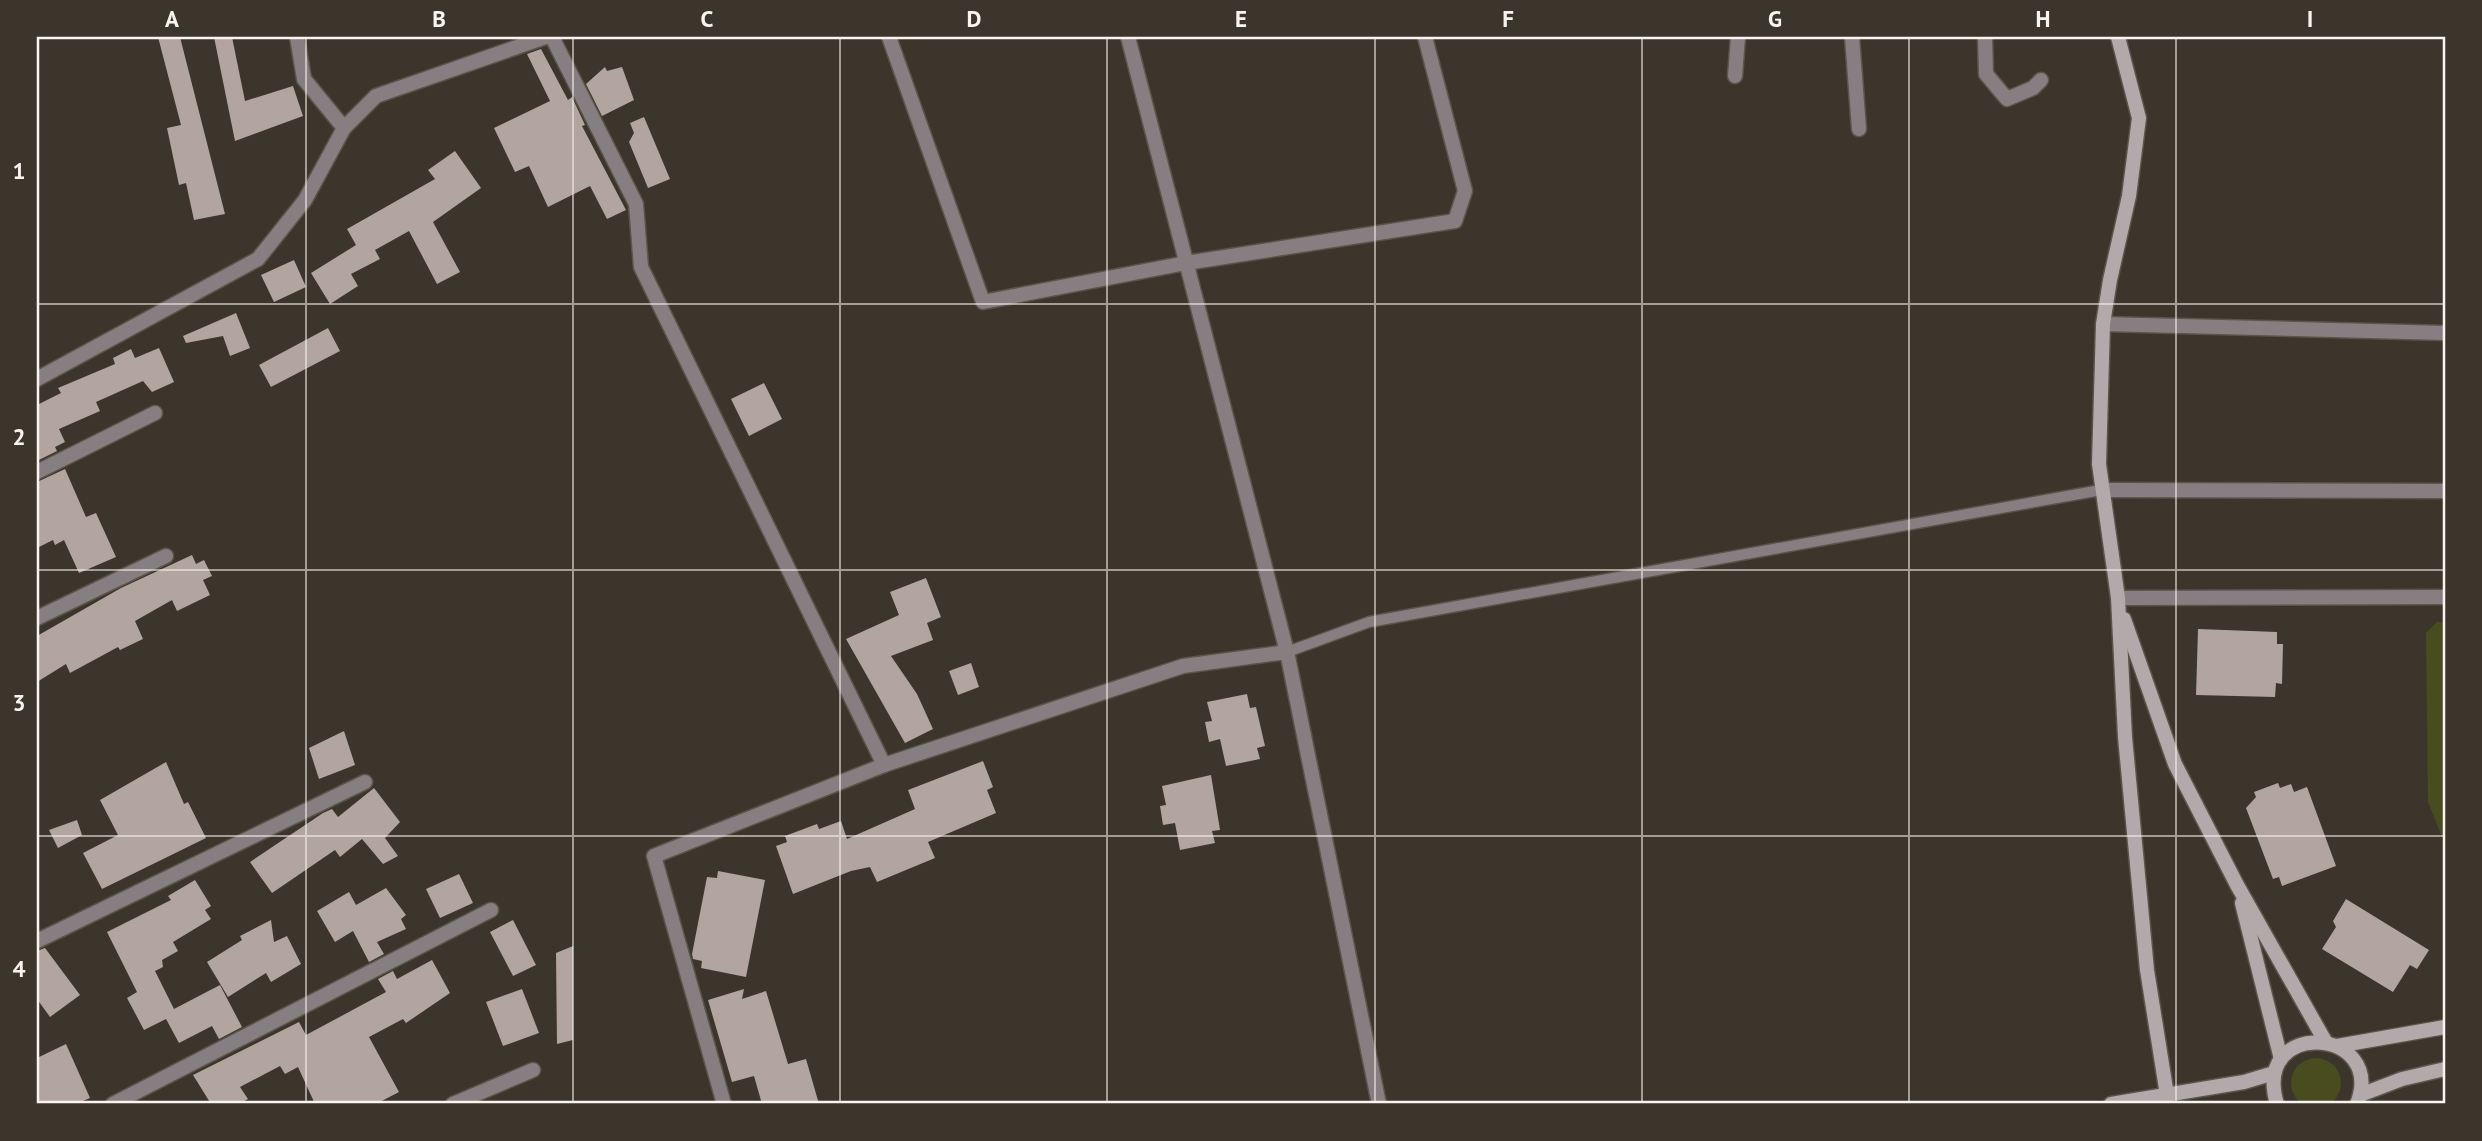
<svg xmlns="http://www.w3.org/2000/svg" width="2482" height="1141" font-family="'PT Sans',sans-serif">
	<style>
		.green { fill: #484c1f }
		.building { fill: #b2a49e }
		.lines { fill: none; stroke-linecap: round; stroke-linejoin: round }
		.lane-casing { stroke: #5a544b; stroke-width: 13 }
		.street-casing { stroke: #5a544b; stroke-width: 17 }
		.secondary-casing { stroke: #5a544b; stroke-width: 17 }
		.lane { stroke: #867f81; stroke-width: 10 }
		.street { stroke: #867f81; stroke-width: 14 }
		.secondary { stroke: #b3a8aa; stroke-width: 14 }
		.grid { fill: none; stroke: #f9f4ef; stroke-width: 2; stroke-opacity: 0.55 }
		.neatline { fill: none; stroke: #f9f4ef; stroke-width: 2.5 }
		.grid-label { font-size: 23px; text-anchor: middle; font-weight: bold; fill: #f9f4ef }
	</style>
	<rect width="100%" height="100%" fill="#3c352c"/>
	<g class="green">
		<polygon points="2437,622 2445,622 2445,837 2442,837 2428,802 2426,633"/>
		<circle cx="2316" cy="1083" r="25"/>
	</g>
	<g class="building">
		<polygon points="158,37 180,37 225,214 194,220 186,183 179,185 167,128 181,125"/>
		<polygon points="214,37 232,37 245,101 293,86 303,116 235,141"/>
		<polygon points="541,49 568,100 572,97 585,125 582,126 626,210 607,219 590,186 548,207 529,166 515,172 494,128 550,101 527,54"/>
		<polygon points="605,67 607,71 622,67 634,100 602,116 586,84"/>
		<polygon points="644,117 670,179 648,188 629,142 634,133 630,123"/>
		<polygon points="455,151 481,188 433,222 460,272 437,284 409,231 375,250 380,259 351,274 358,286 330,304 311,273 356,245 347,229 435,179 428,170"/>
		<polygon points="294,260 306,287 274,302 261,275"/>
		<polygon points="236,313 250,348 230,356 223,336 186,343 183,336"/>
		<polygon points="328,328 340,351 271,387 259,365"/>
		<polygon points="159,348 174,382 152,392 143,381 96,402 100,411 59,429 65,442 55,447 57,451 37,461 37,405 61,393 58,388 115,364 113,358 131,349 135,358"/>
		<polygon points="764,383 782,419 749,436 731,399"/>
		<polygon points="65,469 86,517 96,513 116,557 79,573 64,540 55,545 53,540 37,548 37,482"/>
		<polygon points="192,555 196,564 204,560 212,576 203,580 210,595 177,611 172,600 135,621 143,639 120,650 118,647 70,673 66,664 37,682 37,636 121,588"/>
		<polygon points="926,578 941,617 927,623 933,640 891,656 917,694 933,729 905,743 846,639 899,615 890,592"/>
		<polygon points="2198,629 2277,632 2277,644 2283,644 2282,684 2276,683 2275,697 2196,695"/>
		<polygon points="971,663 979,687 958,695 949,671"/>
		<polygon points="1247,694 1250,708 1256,707 1265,746 1257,748 1260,759 1226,766 1220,739 1209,742 1205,722 1212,721 1207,702"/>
		<polygon points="344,731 355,765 319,779 309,748"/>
		<polygon points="983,761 993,787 987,790 996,813 928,842 935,858 877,882 870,867 851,871 793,894 776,846 787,842 785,836 817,824 819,829 841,821 847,839 915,809 908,790"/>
		<polygon points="166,762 184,804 188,802 206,838 102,889 83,853 118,835 100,800"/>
		<polygon points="1211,775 1220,830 1212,831 1215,843 1180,850 1175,823 1163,825 1160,806 1166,805 1162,786"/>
		<polygon points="2278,783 2280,788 2291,784 2294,792 2307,787 2336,866 2282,886 2279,877 2273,879 2246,808 2256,797 2254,792"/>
		<polygon points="374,788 400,822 385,838 398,856 383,864 362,839 340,857 335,850 272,893 250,862 323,813 332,809 338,817"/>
		<polygon points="77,820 82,835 58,848 49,830"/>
		<polygon points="718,871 765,880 746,977 701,968 702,961 693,959 692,954 707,877 717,878"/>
		<polygon points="459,874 473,903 440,918 426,889"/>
		<polygon points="195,880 211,906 205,910 211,919 173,942 178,951 162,960 163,967 155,971 174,1009 220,985 242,1027 219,1039 212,1026 179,1043 166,1019 144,1030 127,998 137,992 107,932 171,900 168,896"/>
		<polygon points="386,888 406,915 401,919 406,929 377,942 384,954 369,962 353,931 335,942 317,911 349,892 356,905"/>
		<polygon points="2346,899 2429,950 2417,969 2410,965 2393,992 2322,949 2336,927 2333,921"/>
		<polygon points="271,920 274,942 287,936 301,964 271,982 266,973 228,997 207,962 242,940 240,936"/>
		<polygon points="513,920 536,965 513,976 490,932"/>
		<polygon points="573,946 573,1040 557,1044 556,953"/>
		<polygon points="45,948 80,995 50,1017 37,999 37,951"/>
		<polygon points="432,960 450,993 406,1023 403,1019 369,1037 399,1092 376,1104 315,1104 298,1067 285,1074 280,1066 240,1087 248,1099 239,1104 211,1104 193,1075 299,1022 306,1035 386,992 378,979 393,971 397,979"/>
		<polygon points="522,989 539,1033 503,1046 486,1002"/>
		<polygon points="744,989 742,999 766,991 788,1064 806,1059 819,1104 762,1104 754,1076 732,1082 708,1000"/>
		<polygon points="66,1044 90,1098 76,1104 37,1104 37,1058"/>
	</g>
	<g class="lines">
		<g class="lane-casing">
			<polyline id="lane" points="1287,652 1369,622 2101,490"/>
		</g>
		<g class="street-casing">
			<g id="street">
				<polyline points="297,37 304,79 344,128"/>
				<polyline points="552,37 636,204 641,267 884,765"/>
				<polyline points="889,37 983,302 1186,263 1455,221 1465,191 1425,37"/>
				<polyline points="1128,37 1287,652"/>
				<polyline points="1852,37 1859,129"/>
				<polyline points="1985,37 1986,74 2007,99 2033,88 2041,80"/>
				<polyline points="1735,76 1738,37"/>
				<polyline points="2103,324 2445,333"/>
				<polyline points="37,379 258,259 305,200 344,128 376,96 546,37"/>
				<polyline points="37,472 155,413"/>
				<polyline points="2101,490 2445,491"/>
				<polyline points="2118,598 2445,597"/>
				<polyline points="37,618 166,556"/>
				<polyline points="37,941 365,782"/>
				<polyline points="113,1104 491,910"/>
				<polyline points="453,1104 533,1070"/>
				<polyline points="724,1104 654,856 884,765 1183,666 1287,652 1379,1104"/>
			</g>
		</g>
		<g class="secondary-casing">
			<g id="secondary">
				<polyline points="2118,37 2139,118 2129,196 2110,280 2103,324 2099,464 2118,598 2125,737 2147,970 2167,1095"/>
				<polyline points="2124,619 2175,764 2237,885 2325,1041"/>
				<polyline points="2242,903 2281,1059"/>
				<polyline points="2337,1046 2445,1027"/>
				<polyline points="2360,1095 2402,1079 2445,1069"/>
				<polyline points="2111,1104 2244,1082 2274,1073"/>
				<path d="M2277,1104C2251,1017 2387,1027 2357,1104"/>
			</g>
		</g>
		<use href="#lane" class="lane"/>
		<use href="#street" class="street"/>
		<use href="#secondary" class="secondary"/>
	</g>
	<path class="grid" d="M306,37V1104M573,37V1104M840,37V1104M1107,37V1104M1375,37V1104M1642,37V1104M1909,37V1104M2176,37V1104M37,304H2445M37,570H2445M37,836H2445"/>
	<rect width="2482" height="1141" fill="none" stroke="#3c352c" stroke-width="77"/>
	<rect x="38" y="38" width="2406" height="1064" class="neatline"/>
	<g class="grid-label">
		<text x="172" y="27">A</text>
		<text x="439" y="27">B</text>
		<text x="707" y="27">C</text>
		<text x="974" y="27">D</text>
		<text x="1241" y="27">E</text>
		<text x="1508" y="27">F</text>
		<text x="1775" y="27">G</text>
		<text x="2043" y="27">H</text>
		<text x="2310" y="27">I</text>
		<text x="19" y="179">1</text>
		<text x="19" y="445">2</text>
		<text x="19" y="711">3</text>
		<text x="19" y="977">4</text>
	</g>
</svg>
